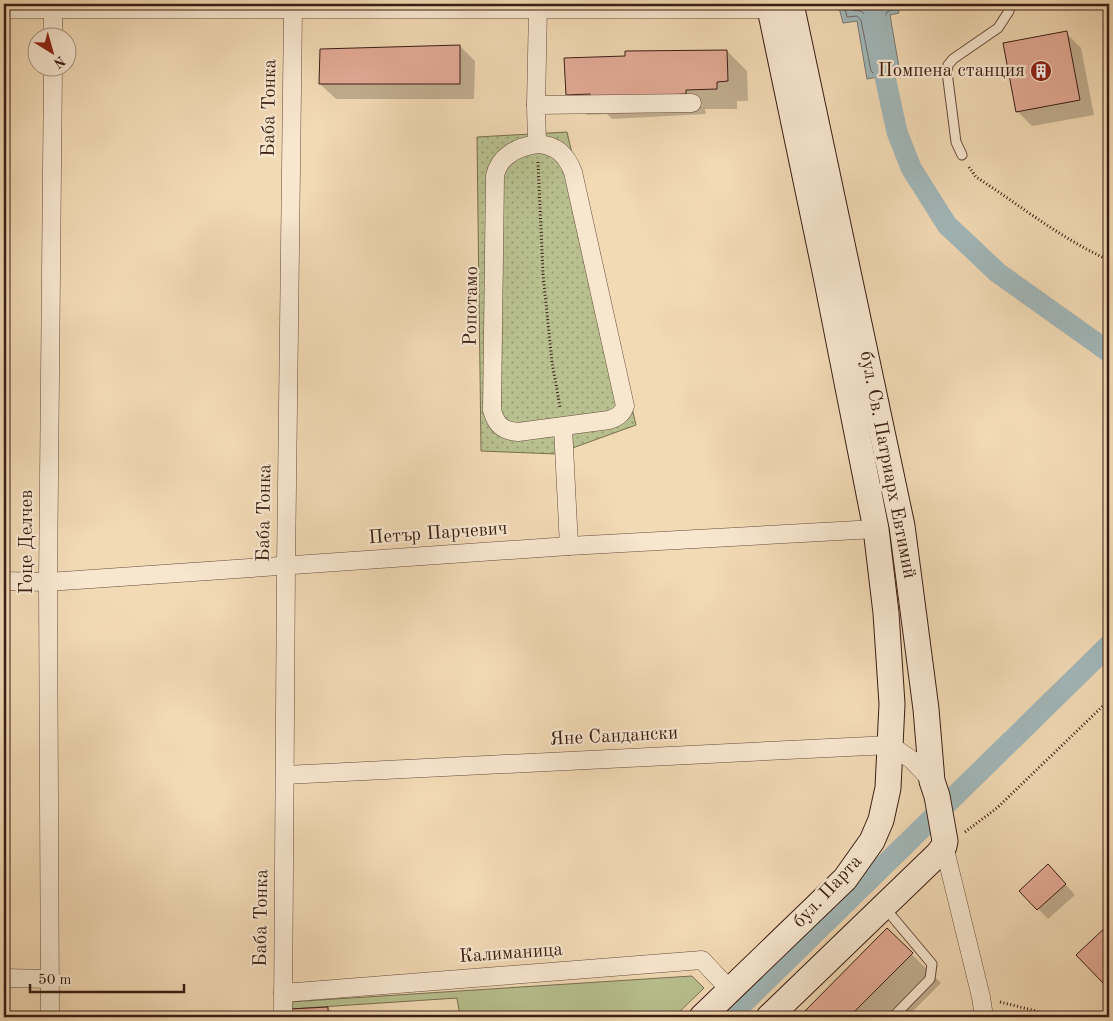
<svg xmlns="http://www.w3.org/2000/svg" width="1113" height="1021" font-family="'Old Standard TT',serif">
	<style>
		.grass { fill: #b8c08f; stroke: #796e51 }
		.park { fill: url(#park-dots); stroke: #796e51 }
		.water { fill: #a1b7b9; stroke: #787977 }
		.shadow { fill: #0003 }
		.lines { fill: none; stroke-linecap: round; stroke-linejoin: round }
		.shore { stroke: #6e6a66; stroke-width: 1 }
		.canal { stroke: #a1b7b9; stroke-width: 21 }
		.building { fill: #e4ab97; stroke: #3a1d13 }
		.lane-casing { stroke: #684c3c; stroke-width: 11 }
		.street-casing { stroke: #684c3c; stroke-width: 19 }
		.secondary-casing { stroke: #3a1d13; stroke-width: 27 }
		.path { stroke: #3a1d13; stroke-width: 3; stroke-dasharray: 1 2.5; stroke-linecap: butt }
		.lane { stroke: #f7e7cf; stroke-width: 9 }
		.street { stroke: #f7e7cf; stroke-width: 18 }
		.secondary { stroke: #f7e7cf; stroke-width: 25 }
		.labels { text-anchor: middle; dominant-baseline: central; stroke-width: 4.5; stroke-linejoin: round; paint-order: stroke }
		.poi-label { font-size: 19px; fill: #3a1d13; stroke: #f7e7cf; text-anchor: end }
		.street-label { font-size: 19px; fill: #3a1d13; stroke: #f7e7cf }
	</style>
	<defs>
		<pattern id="park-dots" width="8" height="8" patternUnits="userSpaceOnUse" patternTransform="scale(1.25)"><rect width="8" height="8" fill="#b8c08f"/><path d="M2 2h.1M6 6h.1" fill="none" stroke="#979b74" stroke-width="1.8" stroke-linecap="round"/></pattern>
	</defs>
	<rect width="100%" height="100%" fill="#f2dab5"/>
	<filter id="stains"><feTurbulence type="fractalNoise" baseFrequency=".004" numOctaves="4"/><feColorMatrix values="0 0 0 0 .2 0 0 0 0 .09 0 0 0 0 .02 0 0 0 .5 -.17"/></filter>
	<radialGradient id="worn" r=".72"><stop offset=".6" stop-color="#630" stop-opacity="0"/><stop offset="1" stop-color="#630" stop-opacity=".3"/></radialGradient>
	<polygon class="grass" points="692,976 704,988 674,1017 460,1017 457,998 290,1009 289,1002"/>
	<polygon class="park" points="567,132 636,425 556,454 481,451 477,137"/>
	<polygon class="water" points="838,4 897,4 899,13 890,15 900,73 867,79 857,21 843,23"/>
	<g class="shadow">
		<polygon points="1066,33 1081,48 1094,115 1032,126 1017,111"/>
		<polygon points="460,46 475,61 474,99 336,99 320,84"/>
		<polygon points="727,51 747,71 748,101 737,101 737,109 705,109 706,114 612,119 607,114 587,115 567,95"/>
		<polygon points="1058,876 1075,895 1048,919 1021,891"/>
		<polygon points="1109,925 1109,987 1078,955"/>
		<polygon points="887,930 941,983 907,1017 800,1017"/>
		<polygon points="328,1008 337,1017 291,1017 291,1010"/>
	</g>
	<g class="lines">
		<g class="shore">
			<polyline points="844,4 847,17 857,16 861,20 871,71 873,73 892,70 893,68 885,16 887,12 893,9 893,4"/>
			<polyline points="850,4 852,10 861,11 867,17 876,64 878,66 885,65 886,63 879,16 881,9 886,4"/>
		</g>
		<g class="canal">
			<polyline points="873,4 885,77 897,132 911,168 947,225 998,273 1109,352"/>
			<polyline points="729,1017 1109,645"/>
		</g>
	</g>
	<g class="building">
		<polygon points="1067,31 1080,100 1016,112 1003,43"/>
		<polygon points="460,45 460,84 319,84 320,49"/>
		<polygon points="727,50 728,81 717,82 717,89 686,90 686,94 590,99 590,94 566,95 564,58 625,56 625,51"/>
		<polygon points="1048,864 1066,884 1037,910 1019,891"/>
		<polygon points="1109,924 1109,977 1103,983 1076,955"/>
		<polygon points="887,928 913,953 849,1017 799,1017"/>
		<polygon points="328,1007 328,1017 290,1017 290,1009"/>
	</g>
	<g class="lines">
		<g class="lane-casing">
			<g id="lane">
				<polyline points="962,155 956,142 947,72 948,65 953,59 998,28 1009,11 1010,4"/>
				<polyline points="885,908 932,964 930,979 893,1017"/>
			</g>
		</g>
		<g class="street-casing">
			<g id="street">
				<polyline points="4,9 770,9 781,7"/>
				<polyline points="53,38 53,8 55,4"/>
				<polyline points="536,105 538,8"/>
				<path d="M537,144C556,145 566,154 573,172L625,406C622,415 617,417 609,420L518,432C503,431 496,425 492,410L495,176C499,156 517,147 537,144L536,105L692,103"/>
				<polyline points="563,427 569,546"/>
				<polyline points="4,581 48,582 569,546 876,529"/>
				<polyline points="285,775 890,745 912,760 932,781"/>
				<polyline points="944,846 981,997 984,1017"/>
				<polyline points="4,978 51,979"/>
				<polyline points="283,993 702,960 730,990"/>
				<polyline points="50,1017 48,582 53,68"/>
				<polyline points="283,1017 286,566 293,10"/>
			</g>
		</g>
		<g class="secondary-casing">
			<g id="secondary">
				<polyline points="702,1017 845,879 872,841 881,820 888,788 892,704 886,613 876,529 826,276 769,4"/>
				<polyline points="769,1017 938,854 944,846 945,841 937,796 932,781 926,709 902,526 791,4"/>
			</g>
		</g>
		<g class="path">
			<polyline points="538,162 543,274 552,362 560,407"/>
			<path d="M969,167L976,177C1020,205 1061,239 1109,260"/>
			<polyline points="965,832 997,808 1109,700"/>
			<polyline points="1000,1002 1060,1017"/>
		</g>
		<use href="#lane" class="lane"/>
		<use href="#street" class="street"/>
		<use href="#secondary" class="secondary"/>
	</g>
	<defs>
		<g id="building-disc" transform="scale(1.125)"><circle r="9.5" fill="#8f2418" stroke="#f7e7cf"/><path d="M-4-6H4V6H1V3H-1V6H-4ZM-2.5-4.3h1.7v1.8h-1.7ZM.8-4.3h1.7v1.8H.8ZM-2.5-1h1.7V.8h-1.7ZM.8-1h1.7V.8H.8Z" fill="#fff"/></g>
	</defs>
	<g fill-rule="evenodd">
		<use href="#building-disc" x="1041" y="71"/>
	</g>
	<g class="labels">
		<g class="poi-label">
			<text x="1025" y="71">Помпена станция</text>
		</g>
		<g class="street-label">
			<text transform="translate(270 108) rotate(-89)">Баба Тонка</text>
			<text transform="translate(472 306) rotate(-89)">Ропотамо</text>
			<text transform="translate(887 465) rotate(79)">бул. Св. Патриарх Евтимий</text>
			<text transform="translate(265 513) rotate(-89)">Баба Тонка</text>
			<text transform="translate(438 534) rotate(-4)">Петър Парчевич</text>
			<text transform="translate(27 542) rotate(-90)">Гоце Делчев</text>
			<text transform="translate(614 737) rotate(-3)">Яне Сандански</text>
			<text transform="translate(828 892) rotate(-47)">бул. Парта</text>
			<text transform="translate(262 918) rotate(-89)">Баба Тонка</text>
			<text transform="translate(511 954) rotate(-4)">Калиманица</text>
		</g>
	</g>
	<rect width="1113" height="1021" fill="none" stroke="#f2dab5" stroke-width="20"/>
	<rect x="5" y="5" width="1103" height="1011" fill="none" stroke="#3a1d13" stroke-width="2.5"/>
	<rect x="10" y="10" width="1093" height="1001" fill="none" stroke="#3a1d13"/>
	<g transform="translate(52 52) rotate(143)"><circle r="24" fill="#f7e7cf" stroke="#ab9684"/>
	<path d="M0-4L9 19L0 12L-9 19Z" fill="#8f2418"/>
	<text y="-8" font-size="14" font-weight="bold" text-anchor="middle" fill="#3a1d13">N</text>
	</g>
	<path d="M30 984v8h154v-8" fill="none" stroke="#3a1d13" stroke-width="2.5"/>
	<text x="38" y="984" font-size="15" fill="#3a1d13" stroke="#f7e7cf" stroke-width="4" paint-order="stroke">50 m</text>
	<rect width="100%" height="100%" filter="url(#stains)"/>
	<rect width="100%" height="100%" fill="url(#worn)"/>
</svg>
